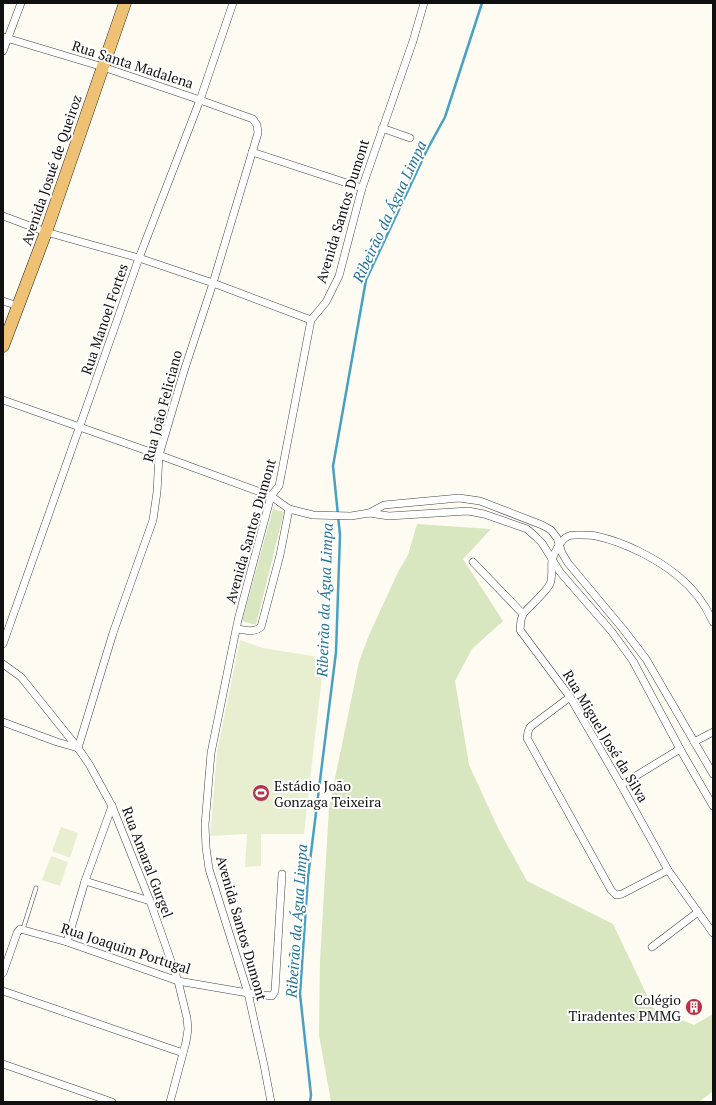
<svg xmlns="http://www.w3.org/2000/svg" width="716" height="1105" font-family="'PT Serif',serif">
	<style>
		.green { fill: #d8e7bf }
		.pitch { fill: #e8efd0 }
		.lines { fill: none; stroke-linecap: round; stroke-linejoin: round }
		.stream { stroke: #48a1c3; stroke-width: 2.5 }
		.service-casing { stroke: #434343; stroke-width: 4.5 }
		.minor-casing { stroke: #434343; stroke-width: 8 }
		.primary-casing { stroke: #212121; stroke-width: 13 }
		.service { stroke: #fff; stroke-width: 3.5 }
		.minor { stroke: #fff; stroke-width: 7 }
		.primary { stroke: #eec174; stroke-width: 12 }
		.labels { text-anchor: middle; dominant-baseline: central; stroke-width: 4; stroke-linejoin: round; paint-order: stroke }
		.street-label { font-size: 14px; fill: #101010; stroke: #fff }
		.poi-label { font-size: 14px; fill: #101010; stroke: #fff; text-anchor: start }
		.water-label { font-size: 15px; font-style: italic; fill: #227499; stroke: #fff }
	</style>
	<rect width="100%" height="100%" fill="#fefbf3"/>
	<g class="green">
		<polygon points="273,509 284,512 256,625 242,621"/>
		<polygon points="417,524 491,529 463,559 503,621 472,649 455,681 469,765 498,828 527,881 613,924 653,1008 694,1025 713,1014 713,1091 699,1102 331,1102 319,1035 320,961 329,807 359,662 369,635 398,572 408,555"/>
	</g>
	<g class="pitch">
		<polygon points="240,640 263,648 324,658 304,834 261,834 261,866 245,867 247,834 210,836 217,752"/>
		<polygon points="61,827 78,833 70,858 52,851"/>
		<polygon points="51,856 68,862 60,886 42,880"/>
	</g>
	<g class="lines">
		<polyline class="stream" points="310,1102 311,1095 300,994 308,877 336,652 340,535 333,466 366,280 427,150 445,117 482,3"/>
		<g class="service-casing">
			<polyline id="service" points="23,929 36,888"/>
		</g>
		<g class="minor-casing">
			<g id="minor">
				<polyline points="3,37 103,67 200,100 253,119 257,125 258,133 213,283 184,371 159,455 157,492 153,520 113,633 78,748 57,742 3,722"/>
				<polyline points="3,51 21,3"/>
				<polyline points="382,128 410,138"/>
				<polyline points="252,152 362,188"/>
				<polyline points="3,216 46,232 139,258 213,283 311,320"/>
				<polyline points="3,301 18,306"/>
				<polyline points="3,400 159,455 271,496 289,509 313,515 351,516 369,513 389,516 468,511 484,514 527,529 536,537 542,543 560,572 612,632 633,661 680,749 713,806"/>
				<polyline points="369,513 384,505 459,498 480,501 542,525 551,530 557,538 562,553 568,563 623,629 646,659 713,774"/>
				<polyline points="473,562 523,614 521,620 520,630 570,697 621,785 668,870 713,933"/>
				<path d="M523,614C529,607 546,592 550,584C553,577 551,568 552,560C554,554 559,544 564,539C569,534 574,535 581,535C586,535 591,535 596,536C624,542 656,558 678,576C693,588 705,604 713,622"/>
				<path d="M237,629C246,630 254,633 261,627L280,555L289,509"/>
				<polyline points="3,644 139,258 200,100 233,3"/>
				<polyline points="3,664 21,677 78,748 89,764 112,806 150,901 178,981 187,1018 188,1029 186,1042 170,1102"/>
				<polyline points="570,697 530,727 528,732 527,738 611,890 616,895 622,894 668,870"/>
				<polyline points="694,742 713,732"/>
				<polyline points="621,785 680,749"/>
				<polyline points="85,881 150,901"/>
				<polyline points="67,942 85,881 112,806"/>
				<polyline points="652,947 698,912"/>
				<polyline points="3,973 17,933 20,929 67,942 178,981 248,993 272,996 275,991 282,874"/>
				<polyline points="3,991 183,1053"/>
				<polyline points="3,1064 112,1102"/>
				<polyline points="271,1102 264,1065 248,993 209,869 206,847 205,825 211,753 238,620 257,548 271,496 279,486 311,320 326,302 339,276 362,188 413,41 424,3"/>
			</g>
		</g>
		<g class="primary-casing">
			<polyline id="primary" points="3,346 46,232 125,3"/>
		</g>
		<use href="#service" class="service"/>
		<use href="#minor" class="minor"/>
		<use href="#primary" class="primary"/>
	</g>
	<defs>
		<g id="stadium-disc" transform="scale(0.9)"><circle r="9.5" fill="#b63248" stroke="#fff"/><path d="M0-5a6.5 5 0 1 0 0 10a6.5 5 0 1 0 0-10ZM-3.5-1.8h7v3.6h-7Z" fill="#fff"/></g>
		<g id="building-disc" transform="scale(0.9)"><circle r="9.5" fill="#b63248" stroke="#fff"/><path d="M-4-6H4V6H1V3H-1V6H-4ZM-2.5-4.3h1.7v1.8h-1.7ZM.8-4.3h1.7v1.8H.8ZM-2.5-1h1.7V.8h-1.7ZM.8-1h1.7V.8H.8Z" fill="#fff"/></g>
	</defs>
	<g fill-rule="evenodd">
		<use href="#stadium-disc" x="261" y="793"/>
		<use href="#building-disc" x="694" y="1007"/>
	</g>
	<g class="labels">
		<g class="street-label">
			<text transform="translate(133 64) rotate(18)">Rua Santa Madalena</text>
			<text transform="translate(51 170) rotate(-71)">Avenida Josué de Queiroz</text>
			<text transform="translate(342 211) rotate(-73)">Avenida Santos Dumont</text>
			<text transform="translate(104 319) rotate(-71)">Rua Manoel Fortes</text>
			<text transform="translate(162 406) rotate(-75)">Rua João Feliciano</text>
			<text transform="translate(250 531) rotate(-74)">Avenida Santos Dumont</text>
			<text transform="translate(606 736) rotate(59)">Rua Miguel José da Silva</text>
			<text transform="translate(148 862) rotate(69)">Rua Amaral Gurgel</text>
			<text transform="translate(242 928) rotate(74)">Avenida Santos Dumont</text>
			<text transform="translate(126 948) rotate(18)">Rua Joaquim Portugal</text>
		</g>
		<g class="poi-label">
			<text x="274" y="785">Estádio João<tspan x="274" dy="16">Gonzaga Teixeira</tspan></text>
			<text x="681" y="999" text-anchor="end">Colégio<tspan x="681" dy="16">Tiradentes PMMG</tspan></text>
		</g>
		<g class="water-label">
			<text transform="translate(389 211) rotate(-65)">Ribeirão da Água Limpa</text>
			<text transform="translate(324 600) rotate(-88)">Ribeirão da Água Limpa</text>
			<text transform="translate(296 921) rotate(-86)">Ribeirão da Água Limpa</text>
		</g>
	</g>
	<rect width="716" height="1105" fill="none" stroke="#101010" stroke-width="8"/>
</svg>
